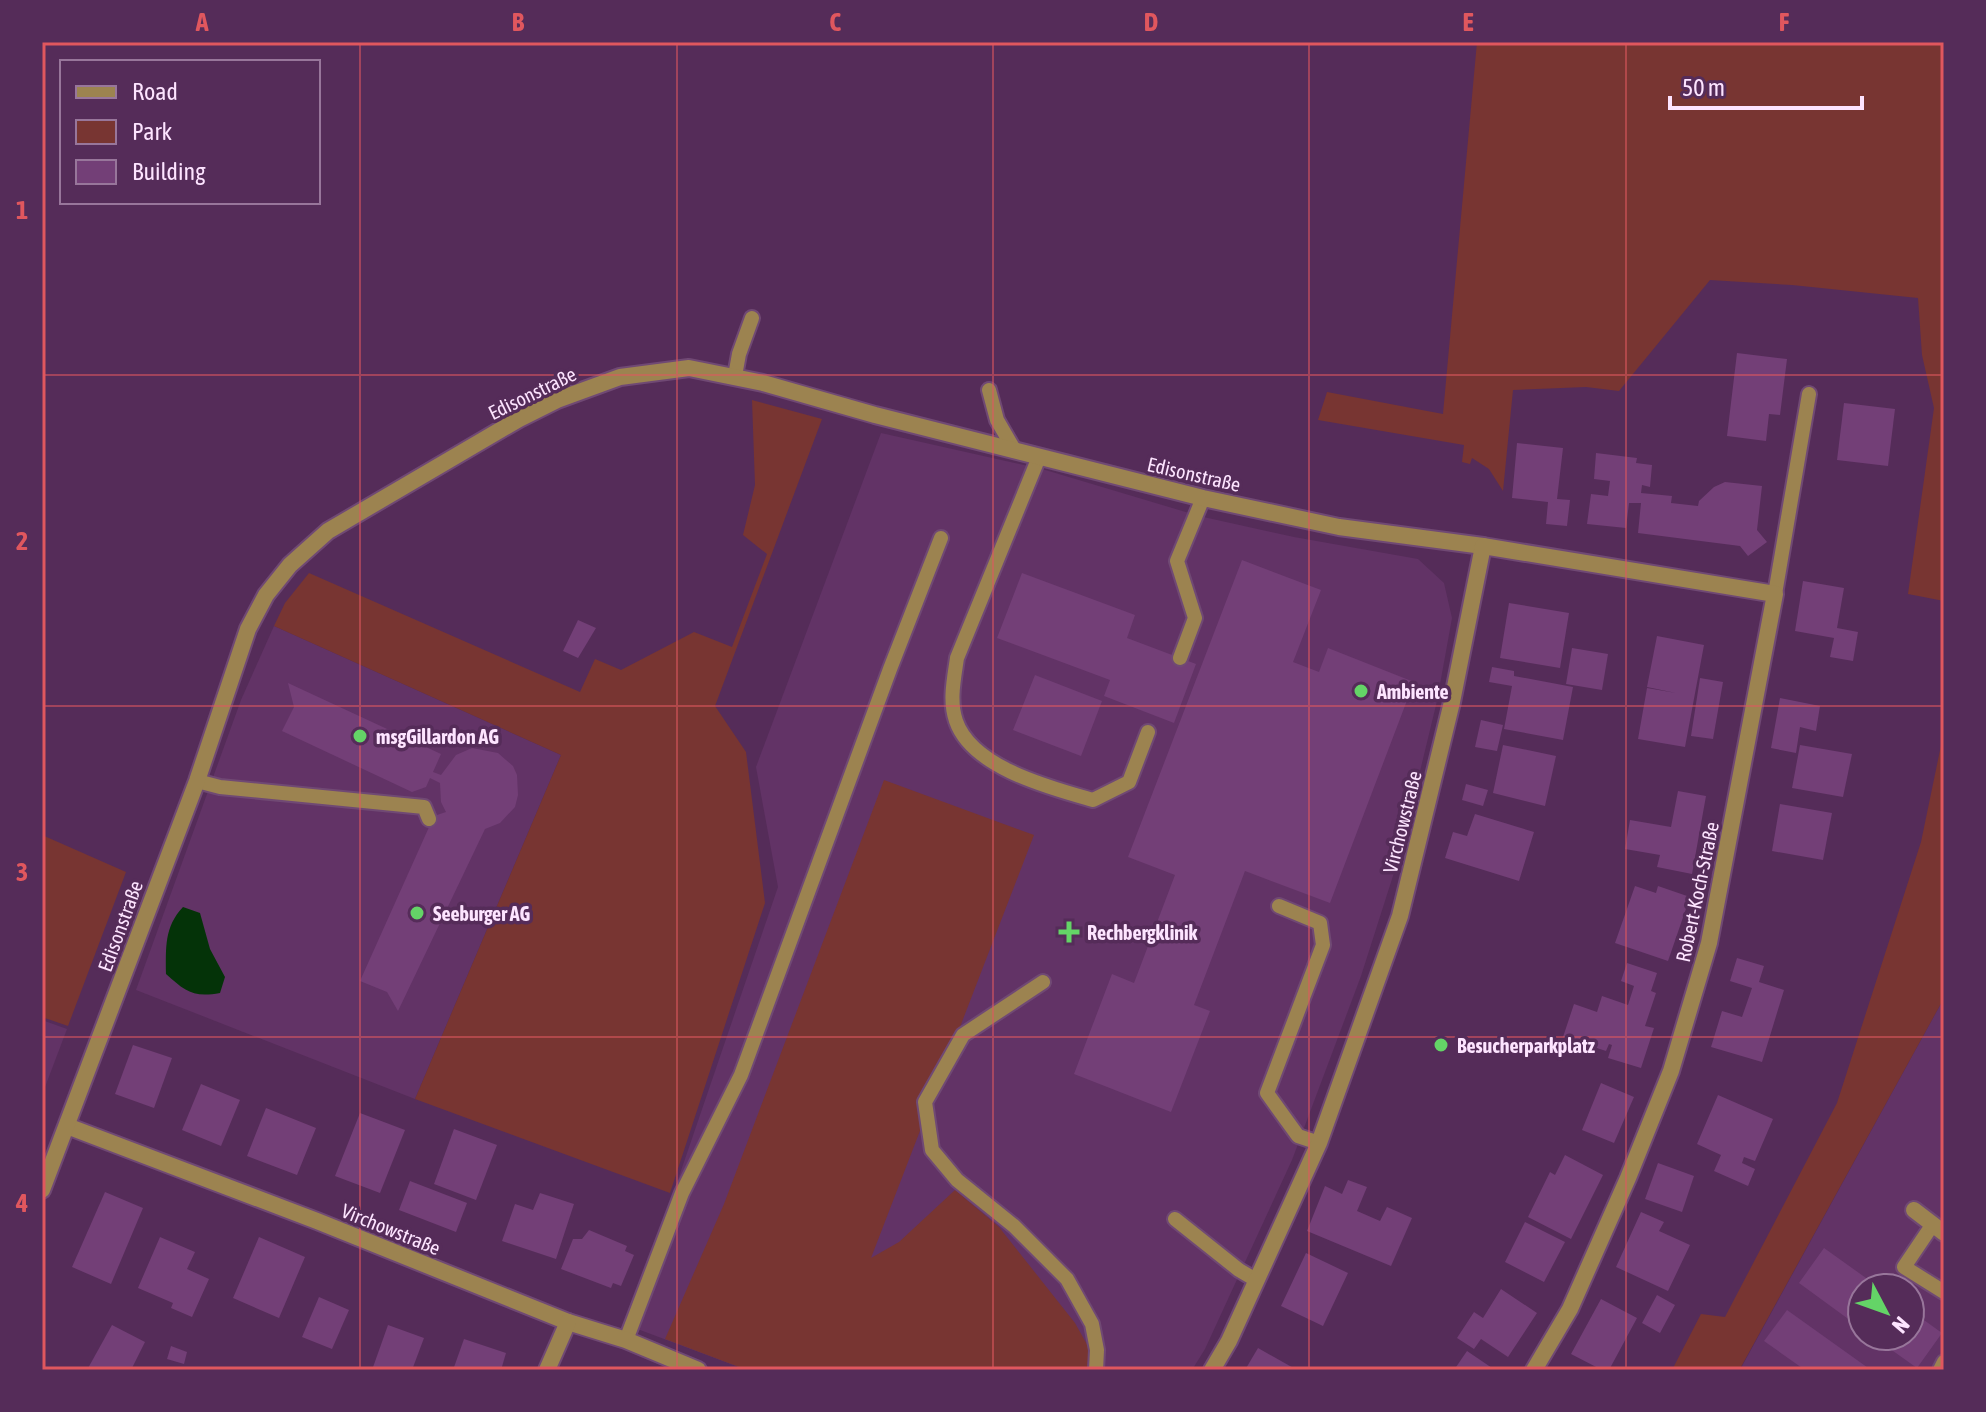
<svg xmlns="http://www.w3.org/2000/svg" width="1986" height="1412" font-family="'Asap Condensed',sans-serif">
	<style>
		.built { fill: #623366; fill-rule: evenodd }
		.green { fill: #783532 }
		.water { fill: #043308 }
		.building { fill: #733f77 }
		.lines { fill: none; stroke-linecap: round; stroke-linejoin: round }
		.service-casing { stroke: #704974; stroke-width: 18 }
		.minor-casing { stroke: #704974; stroke-width: 20 }
		.service { stroke: #9c8350; stroke-width: 14 }
		.minor { stroke: #9c8350; stroke-width: 16 }
		.grid { fill: none; stroke: #e0575e; stroke-width: 2; stroke-opacity: 0.55 }
		.poi-dot { fill: #64d467; stroke: #552c59; stroke-width: 3 }
		.labels { text-anchor: middle; dominant-baseline: central; stroke-width: 7; stroke-linejoin: round; paint-order: stroke }
		.street-label { font-size: 20px; fill: #fde4ff; stroke: #552c59 }
		.poi-label { font-size: 20px; font-weight: bold; fill: #fde4ff; stroke: #552c59; text-anchor: start }
		.neatline { fill: none; stroke: #e0575e; stroke-width: 3 }
		.grid-label { font-size: 26px; text-anchor: middle; font-weight: bold; fill: #e0575e }
	</style>
	<rect width="100%" height="100%" fill="#552c59"/>
	<g class="built">
		<polygon points="881,433 1042,469 1199,516 1294,537 1418,559 1444,583 1452,618 1437,701 1400,854 1361,976 1292,1160 1205,1349 1192,1370 747,1370 624,1324 671,1200 778,887 756,767"/>
		<polygon points="274,626 561,755 415,1099 136,990 241,700"/>
		<path d="M1944,998V1370H1743L1741,1368ZM1862,1288H1910V1336H1862Z"/>
		<polygon points="42,1020 67,1029 42,1095"/>
	</g>
	<g class="green">
		<polygon points="1477,42 1944,42 1944,601 1908,594 1934,408 1922,355 1918,298 1792,285 1710,280 1619,391 1586,387 1513,390 1503,491 1489,469 1472,458 1470,464 1462,462 1464,445 1318,420 1327,392 1443,414"/>
		<polygon points="752,400 822,419 715,706 746,752 765,903 670,1193 415,1099 561,755 274,626 285,603 309,573 580,692 595,659 621,670 694,632 732,647 767,554 743,535 755,485"/>
		<polygon points="1944,731 1944,998 1741,1367 1743,1370 1672,1370 1701,1314 1725,1317 1837,1103 1921,842"/>
		<polygon points="884,780 1034,835 871,1258 899,1242 955,1190 999,1227 1075,1323 1089,1348 1087,1370 747,1370 665,1339 724,1204"/>
		<polygon points="42,835 126,872 68,1026 42,1017"/>
	</g>
	<path class="water" d="M183,907L200,913L210,949L225,977L220,993C193,998 185,991 166,974C166,948 164,927 183,907Z"/>
	<g class="building">
		<polygon points="1737,353 1787,359 1780,415 1769,414 1766,441 1727,436"/>
		<polygon points="1844,403 1895,409 1888,466 1837,460"/>
		<polygon points="1517,443 1563,448 1557,499 1570,500 1567,526 1546,524 1548,502 1512,498"/>
		<polygon points="1596,453 1637,458 1636,463 1652,465 1650,487 1642,485 1641,493 1672,496 1671,503 1698,506 1699,501 1714,487 1725,482 1762,486 1757,530 1767,542 1748,556 1740,546 1638,533 1641,503 1629,503 1626,528 1587,524 1591,494 1608,496 1610,481 1594,479"/>
		<polygon points="1242,560 1321,590 1293,662 1319,672 1328,648 1414,682 1330,903 1245,871 1194,1005 1210,1011 1171,1112 1074,1074 1112,974 1134,983 1175,875 1128,857"/>
		<polygon points="1022,573 1135,615 1127,638 1196,664 1174,723 1104,696 1110,680 997,638"/>
		<polygon points="1803,581 1844,588 1837,628 1858,632 1853,661 1830,657 1834,638 1795,631"/>
		<polygon points="1509,603 1569,613 1560,668 1500,658"/>
		<polygon points="578,620 596,628 578,658 563,651"/>
		<polygon points="1657,636 1704,645 1685,747 1638,739 1647,688 1676,693 1647,687"/>
		<polygon points="1572,648 1608,654 1602,690 1566,684"/>
		<polygon points="1492,667 1514,671 1514,676 1573,687 1563,740 1504,729 1512,686 1489,682"/>
		<polygon points="1035,675 1102,701 1081,756 1013,730"/>
		<polygon points="1700,678 1723,682 1713,739 1691,736"/>
		<polygon points="288,683 441,754 433,772 441,775 456,755 472,748 498,753 513,766 517,775 518,795 515,807 500,823 485,829 398,1011 387,992 360,981 434,816 446,812 441,802 440,783 430,778 426,787 412,792 282,731 294,707"/>
		<polygon points="1780,698 1820,706 1816,731 1800,727 1796,753 1771,748"/>
		<polygon points="1481,720 1503,725 1497,751 1475,747"/>
		<polygon points="1503,745 1556,756 1545,806 1493,793"/>
		<polygon points="1800,745 1852,754 1843,797 1792,788"/>
		<polygon points="1466,784 1488,790 1483,806 1462,800"/>
		<polygon points="1678,791 1706,796 1692,874 1657,867 1660,855 1625,849 1630,820 1671,827"/>
		<polygon points="1780,804 1832,813 1823,860 1772,851"/>
		<polygon points="1475,814 1534,832 1519,881 1445,858 1453,832 1467,836"/>
		<polygon points="1635,886 1656,893 1658,886 1690,897 1668,961 1615,943"/>
		<polygon points="1737,958 1764,966 1759,982 1784,990 1762,1062 1711,1047 1722,1011 1742,1017 1752,988 1730,981"/>
		<polygon points="1627,963 1657,973 1651,991 1656,993 1645,1026 1654,1028 1641,1068 1608,1058 1612,1045 1609,1044 1606,1051 1563,1037 1574,1004 1597,1012 1602,996 1628,1005 1634,986 1621,981"/>
		<polygon points="133,1045 172,1058 154,1108 115,1094"/>
		<polygon points="1601,1083 1634,1097 1614,1143 1582,1130"/>
		<polygon points="201,1084 240,1100 221,1146 182,1130"/>
		<polygon points="1718,1095 1773,1119 1755,1161 1744,1157 1742,1163 1755,1169 1748,1186 1714,1171 1721,1155 1697,1144"/>
		<polygon points="266,1108 316,1128 297,1175 247,1156"/>
		<polygon points="360,1113 405,1130 380,1193 335,1176"/>
		<polygon points="454,1129 497,1145 476,1200 434,1184"/>
		<polygon points="1565,1155 1603,1175 1571,1239 1528,1217 1550,1172 1555,1175"/>
		<polygon points="1658,1163 1694,1176 1682,1212 1645,1199"/>
		<polygon points="1348,1180 1367,1187 1357,1211 1380,1221 1387,1207 1412,1218 1391,1266 1307,1231 1325,1186 1342,1194"/>
		<polygon points="410,1181 467,1203 456,1232 399,1210"/>
		<polygon points="105,1192 143,1208 111,1284 72,1267"/>
		<polygon points="540,1193 574,1204 556,1259 502,1241 515,1204 533,1210"/>
		<polygon points="1641,1212 1664,1222 1659,1231 1690,1245 1668,1291 1616,1267"/>
		<polygon points="1525,1222 1565,1242 1544,1282 1505,1262"/>
		<polygon points="589,1230 627,1246 625,1251 634,1255 621,1286 613,1283 611,1288 561,1269 573,1239 582,1239"/>
		<polygon points="160,1237 195,1252 187,1269 209,1279 192,1317 171,1308 173,1303 138,1288"/>
		<polygon points="259,1237 305,1257 279,1318 233,1298"/>
		<polygon points="1824,1248 1880,1288 1862,1288 1862,1329 1799,1283"/>
		<polygon points="1306,1253 1348,1273 1323,1326 1281,1306"/>
		<polygon points="1501,1289 1537,1313 1508,1357 1481,1339 1474,1349 1457,1338 1474,1312 1483,1318"/>
		<polygon points="1657,1295 1675,1305 1660,1333 1642,1323"/>
		<polygon points="319,1297 349,1310 332,1349 302,1337"/>
		<polygon points="1601,1299 1637,1318 1609,1370 1602,1370 1571,1354"/>
		<polygon points="1787,1310 1871,1370 1805,1370 1764,1341"/>
		<polygon points="1910,1310 1942,1333 1917,1368 1872,1336 1910,1336"/>
		<polygon points="112,1325 145,1342 131,1370 87,1370"/>
		<polygon points="388,1325 424,1338 412,1370 372,1370"/>
		<polygon points="464,1339 506,1353 501,1370 453,1370"/>
		<polygon points="171,1346 187,1352 184,1364 167,1359"/>
		<polygon points="1258,1348 1297,1370 1245,1370"/>
		<polygon points="1467,1351 1495,1370 1454,1370"/>
	</g>
	<g class="lines">
		<g class="service-casing">
			<g id="service">
				<polyline points="735,376 739,354 752,318"/>
				<polyline points="989,390 997,420 1015,451"/>
				<path d="M1039,457L957,658C954,679 949,701 956,721C972,768 1051,788 1093,800L1129,782L1148,732"/>
				<polyline points="1775,594 1809,394"/>
				<polyline points="1180,658 1195,618 1177,561 1203,498"/>
				<polyline points="197,781 220,787 424,807 429,819"/>
				<polyline points="1279,906 1320,923 1323,945 1267,1093 1298,1136 1319,1143"/>
				<polyline points="1043,982 963,1035 925,1102 932,1150 957,1180 1014,1226 1067,1279 1092,1324 1097,1350 1096,1370"/>
				<polyline points="1175,1219 1239,1270 1256,1280"/>
				<polyline points="1933,1224 1904,1267 1944,1292"/>
				<polyline points="626,1340 682,1193 741,1075 890,669 941,538"/>
				<polyline points="1940,1370 1944,1362"/>
			</g>
		</g>
		<g class="minor-casing">
			<g id="minor">
				<polyline points="67,1126 317,1221 568,1322 626,1340 698,1370"/>
				<polyline points="42,1190 197,781 248,629 266,595 290,565 328,531 519,419 557,400 620,377 689,368 763,383 875,415 1203,498 1339,527 1483,546"/>
				<polyline points="1914,1210 1944,1233"/>
				<polyline points="547,1370 568,1322"/>
				<polyline points="1212,1370 1229,1341 1319,1143 1400,916 1452,702 1483,546 1775,594 1709,943 1671,1071 1628,1178 1570,1309 1534,1370"/>
			</g>
		</g>
		<use href="#service" class="service"/>
		<use href="#minor" class="minor"/>
	</g>
	<path class="grid" d="M360,42V1370M677,42V1370M993,42V1370M1309,42V1370M1626,42V1370M42,375H1944M42,706H1944M42,1037H1944"/>
	<g class="poi-dot">
		<circle cx="1361" cy="691" r="8"/>
		<circle cx="360" cy="736" r="8"/>
		<circle cx="417" cy="913" r="8"/>
		<path d="M1065 920h8v8h8v8h-8v8h-8v-8h-8v-8h8z"/>
		<circle cx="1441" cy="1045" r="8"/>
	</g>
	<g class="labels">
		<g class="street-label">
			<text transform="translate(532 393) rotate(-26)">Edisonstraße</text>
			<text transform="translate(1194 474) rotate(13)">Edisonstraße</text>
			<text transform="translate(1402 822) rotate(-76)">Virchowstraße</text>
			<text transform="translate(1697 892) rotate(-78)">Robert-Koch-Straße</text>
			<text transform="translate(120 926) rotate(-70)">Edisonstraße</text>
			<text transform="translate(391 1229) rotate(22)">Virchowstraße</text>
		</g>
		<g class="poi-label">
			<text x="1377" y="691">Ambiente</text>
			<text x="376" y="736">msgGillardon AG</text>
			<text x="433" y="913">Seeburger AG</text>
			<text x="1087" y="932">Rechbergklinik</text>
			<text x="1457" y="1045">Besucherparkplatz</text>
		</g>
	</g>
	<rect width="1986" height="1412" fill="none" stroke="#552c59" stroke-width="88"/>
	<rect x="60" y="60" width="260" height="144" fill="#552c59" stroke="#98769b" stroke-width="2"/>
	<rect x="76" y="86" width="40" height="12" fill="#9c8350" stroke="#98769b" stroke-width="2"/>
	<text x="132" y="100" font-size="24" fill="#fde4ff">Road</text>
	<rect x="76" y="120" width="40" height="24" fill="#783532" stroke="#98769b" stroke-width="2"/>
	<text x="132" y="140" font-size="24" fill="#fde4ff">Park</text>
	<rect x="76" y="160" width="40" height="24" fill="#733f77" stroke="#98769b" stroke-width="2"/>
	<text x="132" y="180" font-size="24" fill="#fde4ff">Building</text>
	<g transform="translate(1886 1312) rotate(131)"><circle r="38" fill="#552c59" stroke="#98769b" stroke-width="2"/>
	<path d="M0-6L14 30L0 20L-14 30Z" fill="#64d467"/>
	<text y="-12" font-size="22" font-weight="bold" text-anchor="middle" fill="#fde4ff">N</text>
	</g>
	<path d="M1670 96v12h192v-12" fill="none" stroke="#fde4ff" stroke-width="4"/>
	<text x="1682" y="96" font-size="24" fill="#fde4ff" stroke="#552c59" stroke-width="6" paint-order="stroke">50 m</text>
	<rect x="44" y="44" width="1898" height="1324" class="neatline"/>
	<g class="grid-label">
		<text x="202" y="31">A</text>
		<text x="518" y="31">B</text>
		<text x="835" y="31">C</text>
		<text x="1151" y="31">D</text>
		<text x="1468" y="31">E</text>
		<text x="1784" y="31">F</text>
		<text x="22" y="219">1</text>
		<text x="22" y="550">2</text>
		<text x="22" y="881">3</text>
		<text x="22" y="1212">4</text>
	</g>
</svg>
